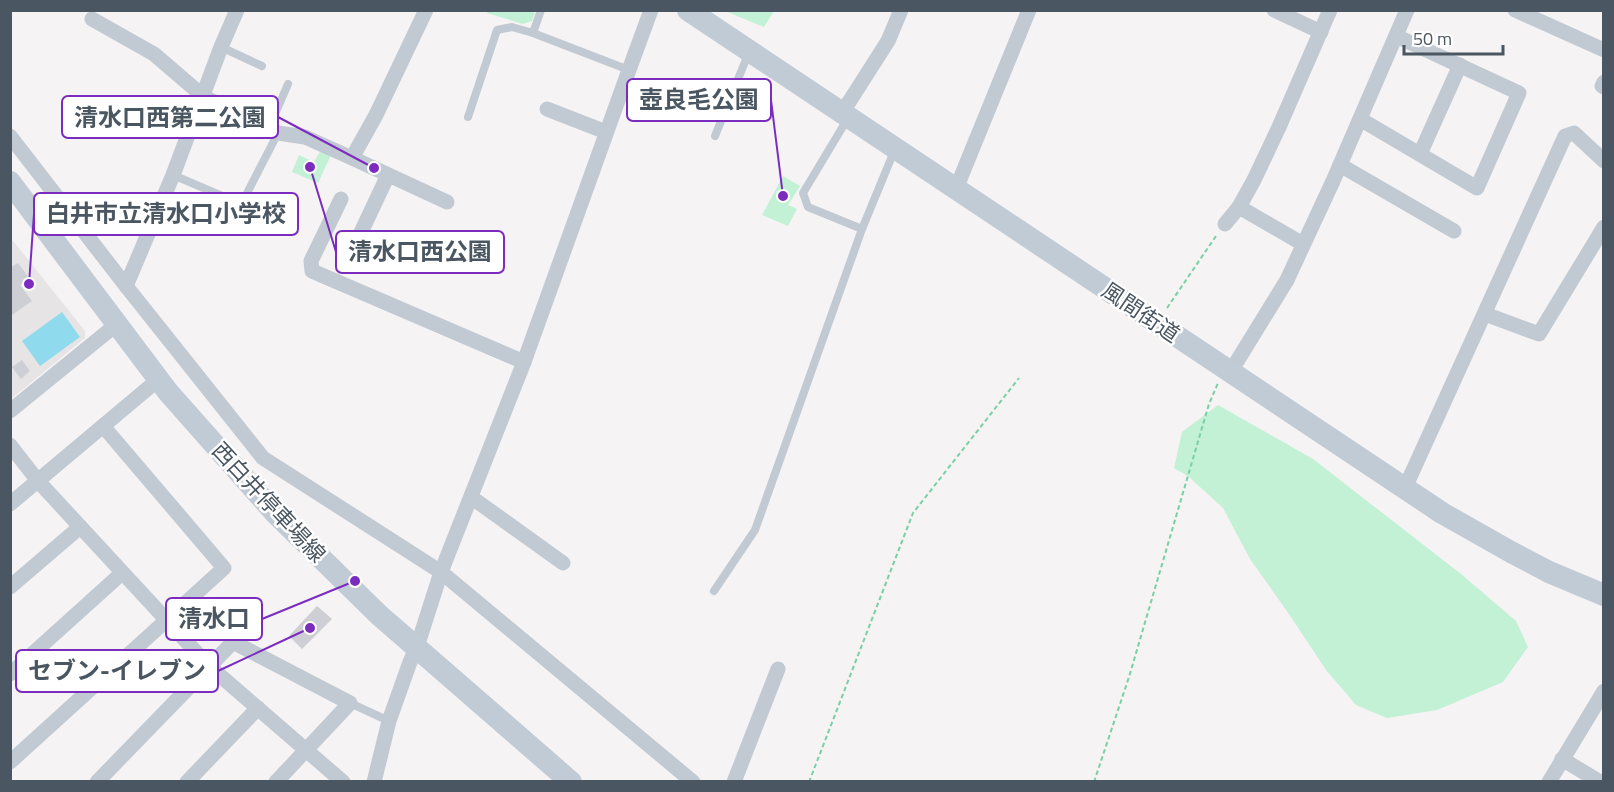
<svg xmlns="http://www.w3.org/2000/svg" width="1614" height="792" font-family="'Titillium Web','Noto Sans JP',sans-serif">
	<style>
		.education { fill: #e6e4e5 }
		.green { fill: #c3f1d5 }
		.water { fill: #90daee }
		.building { fill: #cdcfd5 }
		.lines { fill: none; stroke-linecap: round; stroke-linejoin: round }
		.path { stroke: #7ad0a6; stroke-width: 2; stroke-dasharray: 4.5 3; stroke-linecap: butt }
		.lane { stroke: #c1cad2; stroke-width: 8 }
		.street { stroke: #c1cad2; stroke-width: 15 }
		.secondary { stroke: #c1cbd6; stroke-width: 22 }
		.labels { text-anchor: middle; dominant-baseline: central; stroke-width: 5; stroke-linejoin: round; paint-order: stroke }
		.street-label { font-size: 22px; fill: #4a5661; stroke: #fff }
		.leader { fill: none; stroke: #7b2cbf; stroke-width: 2 }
		.callout-dot { fill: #7b2cbf; stroke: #fff; stroke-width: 2 }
		.callout { fill: #fff; stroke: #7b2cbf; stroke-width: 2 }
		.callout-label { font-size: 24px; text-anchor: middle; font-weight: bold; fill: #4a5661 }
	</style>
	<rect width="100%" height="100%" fill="#f5f3f3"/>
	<polygon class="education" points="10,237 85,331 85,338 11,399"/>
	<g class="green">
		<polygon points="528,10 535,13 532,21 523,24 487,13 488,11"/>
		<polygon points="725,11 774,11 764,27"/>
		<polygon points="322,148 332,153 318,183 292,172 299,155 314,162"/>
		<polygon points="783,176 800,186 788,205 797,209 788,226 762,215"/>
		<polygon points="1218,405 1313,459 1461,574 1516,621 1528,647 1503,682 1437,710 1387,718 1356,705 1326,670 1289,614 1250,559 1223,508 1189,477 1174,468 1182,432"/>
	</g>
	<polygon class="water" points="62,312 80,337 40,366 22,341"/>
	<g class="building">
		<polygon points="18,263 29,278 20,285 32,301 12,315 10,312 10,268"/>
		<polygon points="22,360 30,371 21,379 12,367"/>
		<polygon points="317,606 332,619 302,649 289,636"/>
	</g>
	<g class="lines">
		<g class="path">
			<polyline points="1167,308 1216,236"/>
			<polyline points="809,782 913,513 1019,378"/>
			<polyline points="1094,782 1129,677 1209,404 1218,383"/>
		</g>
		<g class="lane">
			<polyline points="533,33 541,10"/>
			<polyline points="221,47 262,66"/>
			<polyline points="468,117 497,30 512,27 533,33 629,70"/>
			<polyline points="848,118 803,193 808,207 862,229"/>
			<polyline points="269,128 288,84"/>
			<polyline points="715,136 749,52"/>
			<polyline points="173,175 241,204"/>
			<polyline points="228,230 278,133"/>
			<polyline points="714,591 755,530 862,229 895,149"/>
			<polyline points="350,703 389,721"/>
		</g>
		<g class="street">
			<polyline points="1274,10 1321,32"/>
			<polyline points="1515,10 1604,50"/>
			<polyline points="92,19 154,54 204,97 278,133 305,137 352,158 376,115 426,10"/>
			<polyline points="1604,82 1602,86 1604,87"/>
			<polyline points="547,109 606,132"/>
			<polyline points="842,113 888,41 901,10"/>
			<polyline points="1360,119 1477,188 1519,93 1396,36"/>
			<polyline points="10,136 126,286 263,458 441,572 693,782"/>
			<polyline points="1420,154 1460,65"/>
			<polyline points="352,158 447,202"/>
			<polyline points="1340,165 1454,231"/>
			<polyline points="956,189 1029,10"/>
			<polyline points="341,199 311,261 312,271 524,362"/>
			<polyline points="1239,207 1303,244"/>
			<polyline points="1225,224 1239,207 1254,180 1279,127 1330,10"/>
			<polyline points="356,243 388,175"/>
			<polyline points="126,286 173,175 221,47 237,10"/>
			<polyline points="1485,314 1539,334 1604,227"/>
			<polyline points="1231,371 1287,280 1333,181 1407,10"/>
			<polyline points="10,411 117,324"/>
			<polyline points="10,445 38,481 209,666 343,782"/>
			<polyline points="1405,488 1565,136 1574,133 1604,161"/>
			<polyline points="471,497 563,563"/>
			<polyline points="10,504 159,379"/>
			<polyline points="10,587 80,527"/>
			<polyline points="10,674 122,573"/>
			<polyline points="1562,759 1600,782"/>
			<polyline points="10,762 224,568 103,426"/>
			<polyline points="97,782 233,642 350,703 276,782"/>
			<polyline points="187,782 258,708"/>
			<polyline points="374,782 389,721 410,662 417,647 441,572 524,362 629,70 651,10"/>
			<polyline points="734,782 778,669"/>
			<polyline points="1549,782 1604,691"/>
		</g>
		<g class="secondary">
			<polyline points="688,10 1442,513 1511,552 1549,572 1604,595"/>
			<polyline points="10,182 168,392 276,514 379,615 571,782"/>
		</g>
	</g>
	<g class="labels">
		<g class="street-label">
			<text transform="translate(1141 312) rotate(34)">風間街道</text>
			<text transform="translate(269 502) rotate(47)">西白井停車場線</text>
		</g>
	</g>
	<path class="leader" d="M783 196L771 100M374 168L278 117M29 284L34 214M310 167L336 252M355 581L262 619M310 628L218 671"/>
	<g class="callout-dot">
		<circle cx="783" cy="196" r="6"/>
		<circle cx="374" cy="168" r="6"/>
		<circle cx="29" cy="284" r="6"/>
		<circle cx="310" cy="167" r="6"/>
		<circle cx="355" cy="581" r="6"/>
		<circle cx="310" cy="628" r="6"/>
	</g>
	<g class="callout">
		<rect x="627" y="79" width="144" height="42" rx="6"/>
		<rect x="62" y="96" width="216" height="42" rx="6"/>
		<rect x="34" y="193" width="264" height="42" rx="6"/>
		<rect x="336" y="231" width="168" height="42" rx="6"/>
		<rect x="166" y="598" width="96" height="42" rx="6"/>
		<rect x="16" y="650" width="202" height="42" rx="6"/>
	</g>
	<g class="callout-label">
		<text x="699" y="108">壺良毛公園</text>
		<text x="170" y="126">清水口西第二公園</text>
		<text x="166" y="222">白井市立清水口小学校</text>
		<text x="420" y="260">清水口西公園</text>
		<text x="214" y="627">清水口</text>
		<text x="117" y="679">セブン-イレブン</text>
	</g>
	<rect width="1614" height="792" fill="none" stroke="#4a5661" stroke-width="24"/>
	<path d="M1404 45v9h99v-9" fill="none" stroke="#4a5661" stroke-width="3"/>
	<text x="1413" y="45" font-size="18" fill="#4a5661" stroke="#ffffff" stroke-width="4.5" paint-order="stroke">50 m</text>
</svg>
